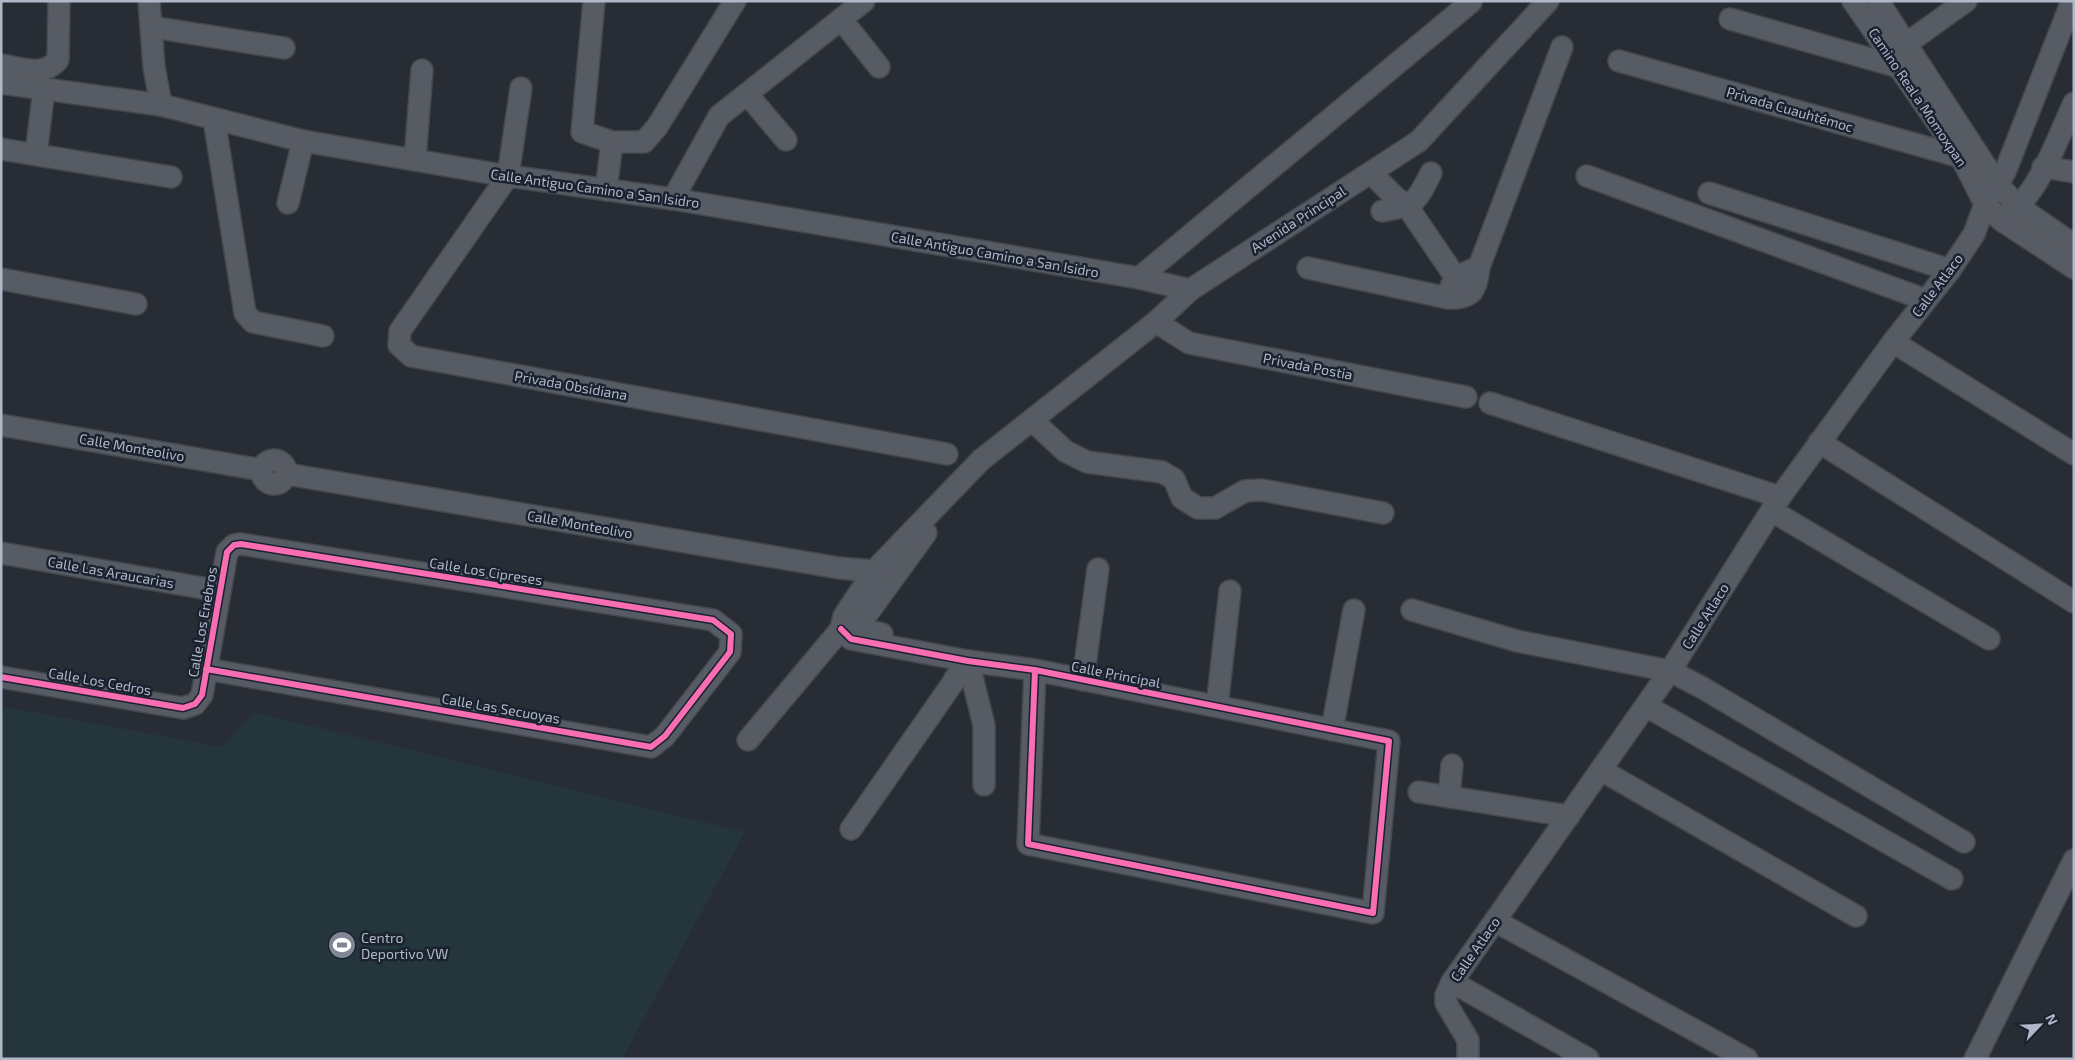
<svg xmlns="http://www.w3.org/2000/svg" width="2075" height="1060" font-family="'Exo 2',sans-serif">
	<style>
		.grass { fill: #24363b }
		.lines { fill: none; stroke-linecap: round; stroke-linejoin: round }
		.minor-casing { stroke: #43474e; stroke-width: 24 }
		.minor { stroke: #575b63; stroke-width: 21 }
		.cycleway-casing { stroke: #1a2230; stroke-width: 9 }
		.cycleway { stroke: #f96db3; stroke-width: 6 }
		.labels { text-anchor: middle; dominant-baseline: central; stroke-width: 5; stroke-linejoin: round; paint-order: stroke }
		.street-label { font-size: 14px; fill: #b0b7c7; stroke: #1a2230 }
		.poi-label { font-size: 14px; fill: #b0b7c7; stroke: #1a2230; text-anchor: start }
	</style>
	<rect width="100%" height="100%" fill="#272c35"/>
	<polygon class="grass" points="1,706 221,747 255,712 745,832 622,1059 1,1059"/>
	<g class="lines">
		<g class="minor-casing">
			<g id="minor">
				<polyline points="149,1 154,67 161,105"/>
				<polyline points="594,1 582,132 612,142 644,142 657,127 735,1"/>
				<polyline points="1853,1 1961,157 1985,204 2001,220 2074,268"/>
				<polyline points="1878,1 1998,185 2019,207 2074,245"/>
				<polyline points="841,19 879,67"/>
				<polyline points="1730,19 1899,67"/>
				<polyline points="152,27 284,48"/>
				<polyline points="1906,44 1966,1"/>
				<polyline points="1619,61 1961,157"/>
				<path d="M1,65C22,68 42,78 58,60L59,1"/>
				<polyline points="1,83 161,105 303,141 508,176 673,199 1139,278 1190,290"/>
				<polyline points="521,88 508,176 400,331 399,345 411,356 947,454"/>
				<polyline points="747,94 786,140"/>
				<polyline points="214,119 245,313 253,322 323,336"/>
				<polyline points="1,149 171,177"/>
				<polyline points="36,154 44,89"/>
				<polyline points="415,159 422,70"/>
				<polyline points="2043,167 2074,172"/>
				<polyline points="1371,173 1395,197 1407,206 1456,278"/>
				<polyline points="1587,176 1926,300"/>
				<polyline points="606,190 612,142"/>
				<polyline points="1709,193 1950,270"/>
				<polyline points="673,199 719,116 864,1"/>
				<polyline points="288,203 303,141"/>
				<path d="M1382,211C1415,205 1416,203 1431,173"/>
				<path d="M2009,214C2041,190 2057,139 2074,103"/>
				<polyline points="1479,267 1562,47"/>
				<path d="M1479,267C1477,289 1473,299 1448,298C1450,278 1461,274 1479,267Z"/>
				<polyline points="1308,268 1448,298"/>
				<polyline points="1139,278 1471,2"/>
				<polyline points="1,279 136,304"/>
				<polyline points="1156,322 1189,343 1466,397"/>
				<polyline points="1893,342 2074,454"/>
				<polyline points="1490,403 1780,497"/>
				<polyline points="1033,421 1065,451 1087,462 1162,472 1174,479 1182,498 1198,508 1215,508 1245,491 1262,490 1383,513"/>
				<polyline points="1,425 262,470"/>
				<polyline points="1819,442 2074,602"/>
				<circle cx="274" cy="472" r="12"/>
				<polyline points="287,474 839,568 874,571"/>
				<polyline points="1772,511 1989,639"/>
				<polyline points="1,553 220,591"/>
				<polyline points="1412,610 1517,641 1670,671 1701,687 1964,842"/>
				<polyline points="841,629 851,639 968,661 1035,670 1389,741 1373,913 1028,844 1035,670"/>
				<polyline points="882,634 857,628 926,533"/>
				<polyline points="968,661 984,725 984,785"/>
				<polyline points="1,677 183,708 195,704 202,695 227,552 234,545 241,544 713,620 731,634 730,652 665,736 651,747 206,669"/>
				<polyline points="1083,680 1098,569"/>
				<polyline points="1217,706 1230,591"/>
				<polyline points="1646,706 1952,879"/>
				<polyline points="1332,730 1354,610"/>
				<polyline points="748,740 841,629 844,616 874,571 981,460 1156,322 1190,290 1419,141 1548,1"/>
				<polyline points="1601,770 1856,916"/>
				<polyline points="1419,792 1569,816"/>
				<polyline points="1449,797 1452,765"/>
				<polyline points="851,829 968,661 954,680"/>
				<polyline points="1495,921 1747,1059"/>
				<polyline points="1452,982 1588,1059"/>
				<polyline points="1468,1059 1468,1040 1446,1003 1446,995 1452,982 1670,671 1780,497 1893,342 1950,270 1974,234 1985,204 2005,172 2072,1"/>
				<polyline points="1975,1059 2074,860"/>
			</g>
		</g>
		<use href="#minor" class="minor"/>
		<g class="cycleway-casing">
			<g id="cycleway">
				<polyline points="841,629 851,639 968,661 1035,670 1389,741 1373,913 1028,844 1035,670"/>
				<polyline points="1,677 183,708 195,704 202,695 227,552 234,545 241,544 713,620 731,634 730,652 665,736 651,747 206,669"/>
			</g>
		</g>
		<use href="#cycleway" class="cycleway"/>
	</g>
	<defs>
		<g id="stadium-disc" transform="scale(1.4375)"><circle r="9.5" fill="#808694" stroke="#1a2230"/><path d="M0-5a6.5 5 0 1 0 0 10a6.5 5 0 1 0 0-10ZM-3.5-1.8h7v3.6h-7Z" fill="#fff"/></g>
	</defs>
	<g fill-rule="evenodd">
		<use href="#stadium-disc" x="342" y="945"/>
	</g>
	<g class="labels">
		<g class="street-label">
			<text transform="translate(1918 97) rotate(56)">Camino Real a Momoxpan</text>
			<text transform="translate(1790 109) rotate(16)">Privada Cuauhtémoc</text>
			<text transform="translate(595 188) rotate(8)">Calle Antiguo Camino a San Isidro</text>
			<text transform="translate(1298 219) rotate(-33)">Avenida Principal</text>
			<text transform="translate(995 254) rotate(10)">Calle Antiguo Camino a San Isidro</text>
			<text transform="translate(1937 285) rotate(-53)">Calle Atlaco</text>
			<text transform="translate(1308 366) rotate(11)">Privada Postia</text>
			<text transform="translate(571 385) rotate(10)">Privada Obsidiana</text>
			<text transform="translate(132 447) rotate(10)">Calle Monteolivo</text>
			<text transform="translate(580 524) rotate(10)">Calle Monteolivo</text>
			<text transform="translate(486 571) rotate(9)">Calle Los Cipreses</text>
			<text transform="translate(111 572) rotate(10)">Calle Las Araucarias</text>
			<text transform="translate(1705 616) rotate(-58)">Calle Atlaco</text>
			<text transform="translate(202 622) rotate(-80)">Calle Los Enebros</text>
			<text transform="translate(1116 674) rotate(11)">Calle Principal</text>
			<text transform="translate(100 681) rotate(10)">Calle Los Cedros</text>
			<text transform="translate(501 708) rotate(10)">Calle Las Secuoyas</text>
			<text transform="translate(1475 949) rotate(-55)">Calle Atlaco</text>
		</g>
		<g class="poi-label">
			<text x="361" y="937">Centro<tspan x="361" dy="16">Deportivo VW</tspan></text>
		</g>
	</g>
	<rect width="2075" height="1060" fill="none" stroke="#b0b7c7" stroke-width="5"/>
	<g transform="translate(2040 1025) rotate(65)" stroke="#1a2230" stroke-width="4" paint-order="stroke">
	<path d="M0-4L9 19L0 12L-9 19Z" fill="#b0b7c7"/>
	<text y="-8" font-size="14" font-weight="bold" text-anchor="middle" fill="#b0b7c7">N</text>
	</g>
</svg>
